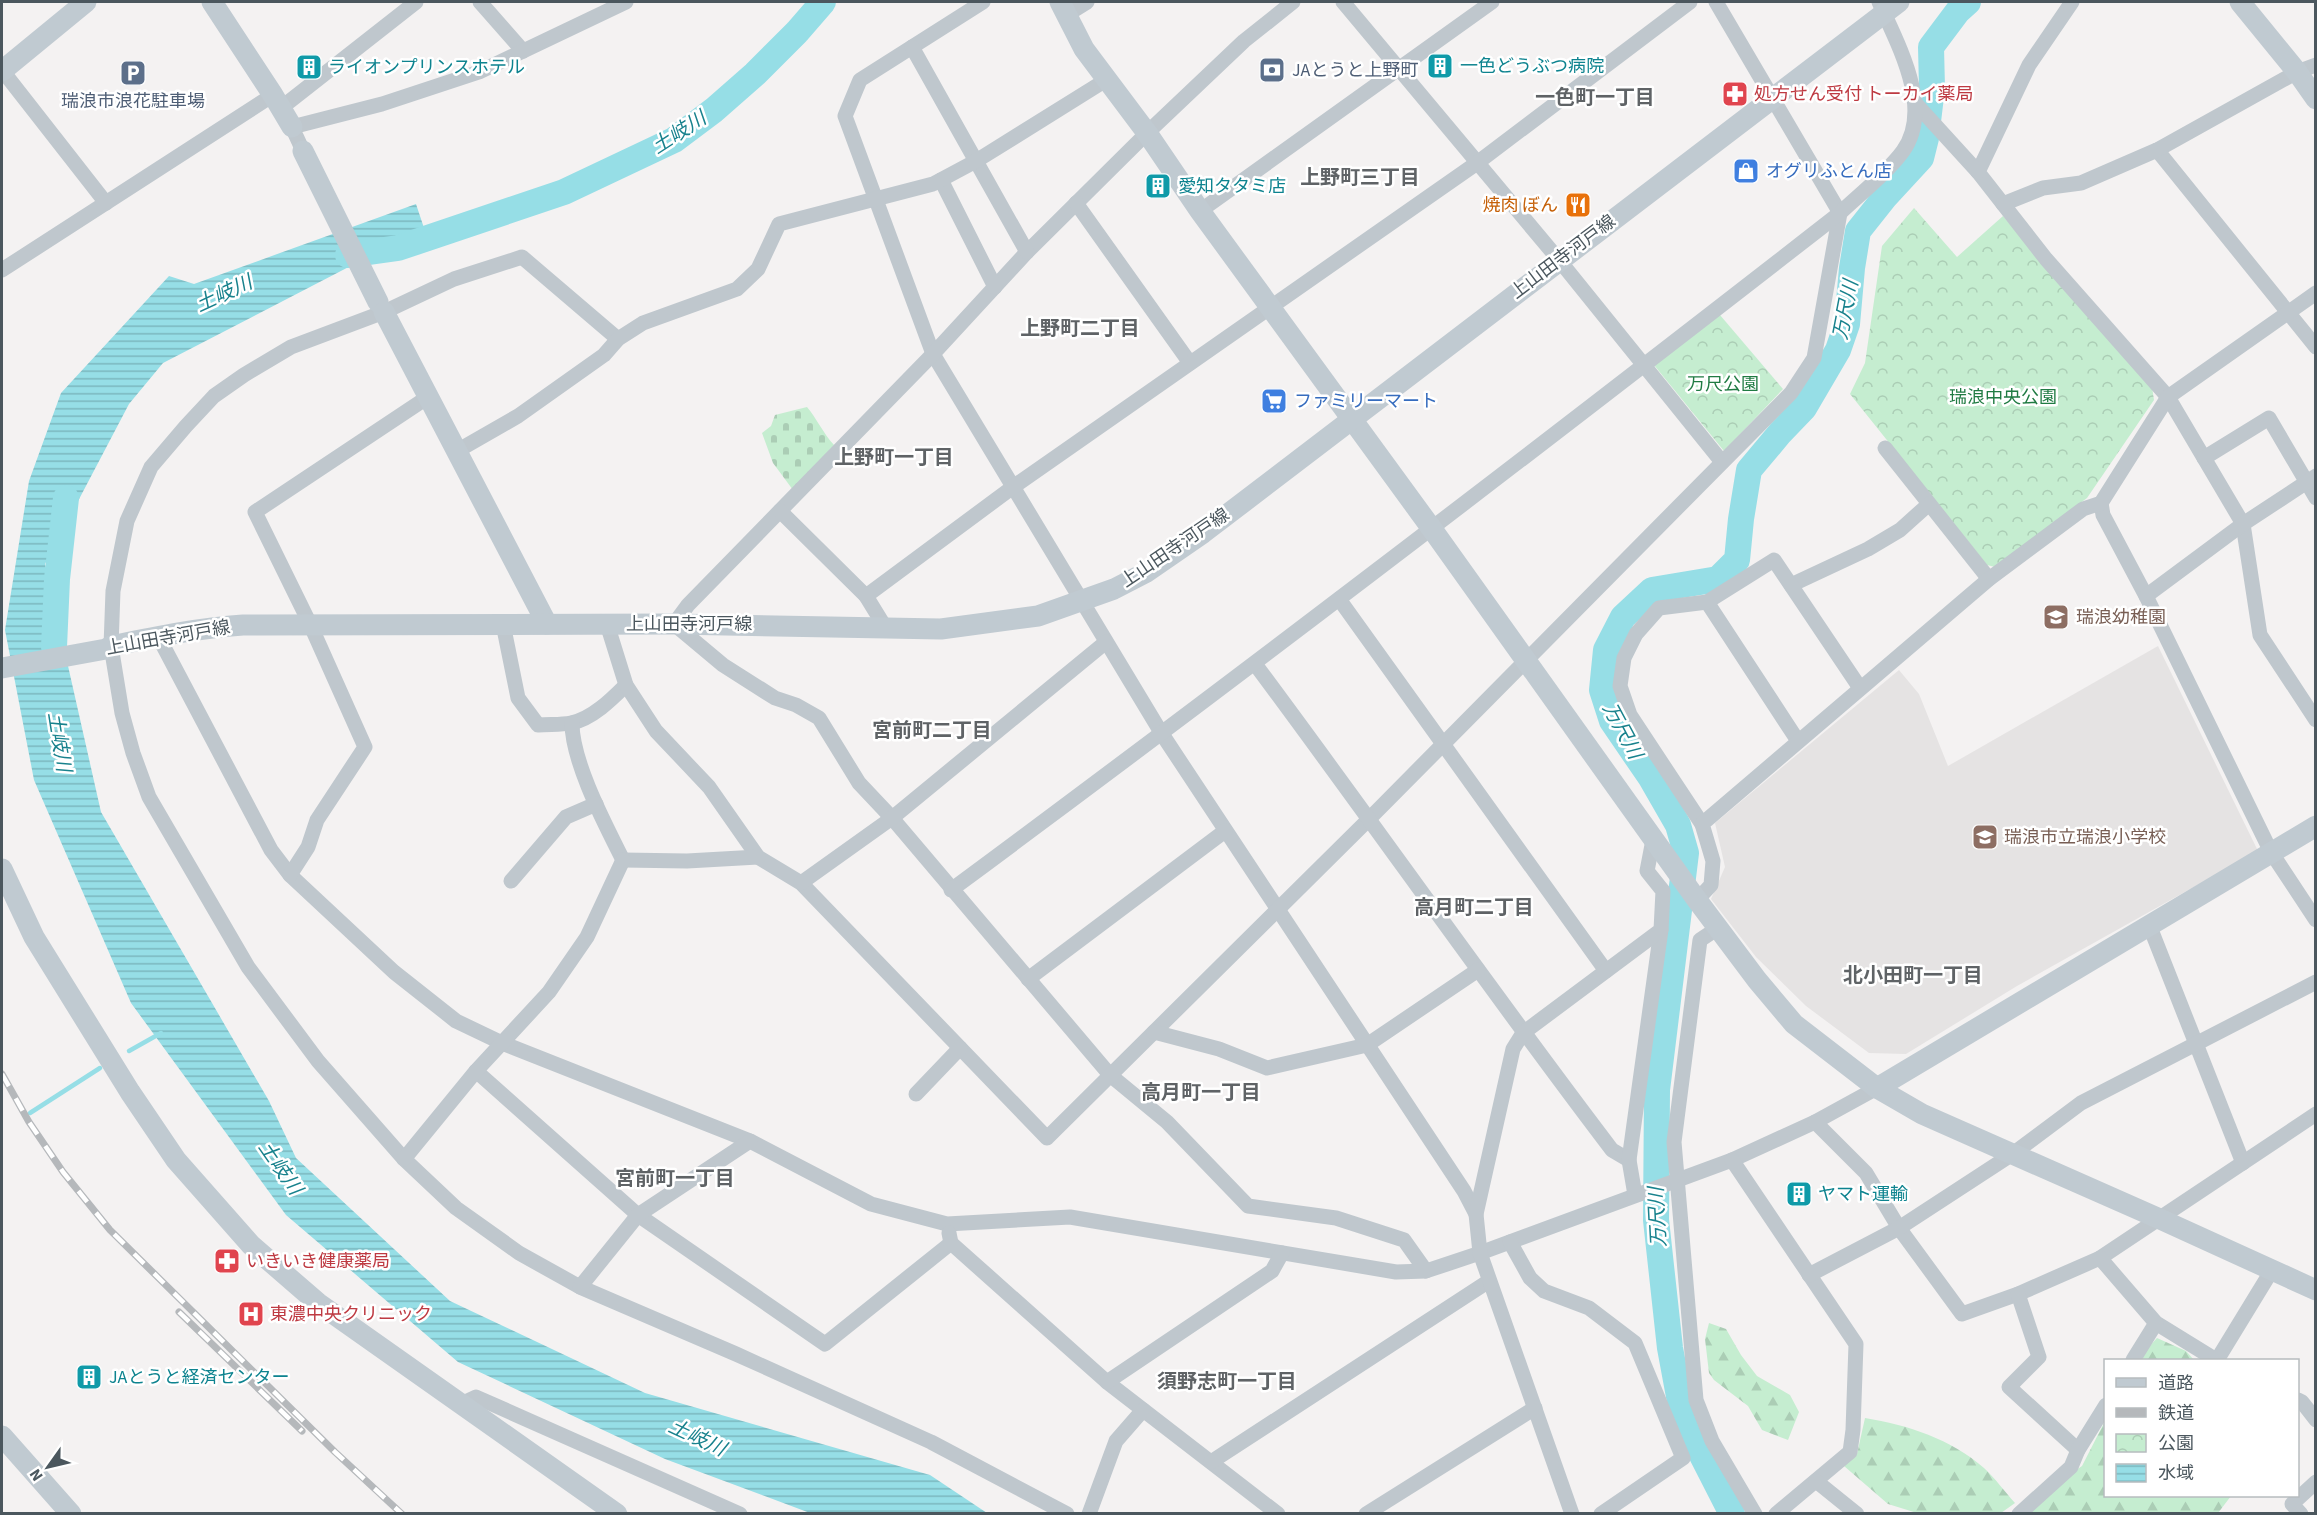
<svg xmlns="http://www.w3.org/2000/svg" width="2317" height="1515" font-family="'Source Sans 3','Noto Sans JP',sans-serif">
	<style>
		.education { fill: #e5e3e3 }
		.forest { fill: url(#forest-firs) }
		.cemetery { fill: url(#cemetery-stones) }
		.park { fill: url(#park-crowns) }
		.water { fill: url(#water-rules) }
		.lines { fill: none; stroke-linecap: round; stroke-linejoin: round }
		.stream { stroke: #96dee6; stroke-width: 4.5 }
		.river { stroke: #96dee6; stroke-width: 26 }
		.street { stroke: #bfc7cd; stroke-width: 15 }
		.secondary { stroke: #c0cad1; stroke-width: 21 }
		.rail-casing { stroke: #b5b8bb; stroke-width: 7 }
		.rail { stroke: #fff; stroke-width: 4.5; stroke-dasharray: 14; stroke-linecap: butt }
		.labels { text-anchor: middle; dominant-baseline: central; stroke-width: 5; stroke-linejoin: round; paint-order: stroke }
		.culture-label { font-size: 18px; fill: #0d838f; stroke: #fff; text-anchor: start }
		.service-label { font-size: 18px; fill: #4e5e75; stroke: #fff; text-anchor: start }
		.health-label { font-size: 18px; fill: #be3a42; stroke: #fff; text-anchor: start }
		.shop-label { font-size: 18px; fill: #366cbe; stroke: #fff; text-anchor: start }
		.food-label { font-size: 18px; fill: #c56008; stroke: #fff; text-anchor: end }
		.street-label { font-size: 18px; fill: #4b575e; stroke: #fff }
		.park-label { font-size: 18px; fill: #207b43; stroke: #fff }
		.education-label { font-size: 18px; fill: #785e54; stroke: #fff; text-anchor: start }
		.neighbourhood-label { font-size: 20px; font-weight: bold; fill: #5f6366; stroke: #fff }
		.water-label { font-size: 20px; font-style: italic; fill: #18828d; stroke: #fff }
	</style>
	<defs>
		<pattern id="forest-firs" width="22" height="20" patternUnits="userSpaceOnUse" patternTransform="scale(1.5)"><rect width="22" height="20" fill="#c5edd0"/><path d="M5 1l3.5 6h-7zM16 11l3.5 6h-7z" fill="#abcdb5"/></pattern>
		<pattern id="cemetery-stones" width="16" height="16" patternUnits="userSpaceOnUse" patternTransform="scale(1.5)"><rect width="16" height="16" fill="#c5edd0"/><path d="M2 7V4a2 2 0 0 1 4 0v3zM10 15v-3a2 2 0 0 1 4 0v3z" fill="#abcdb5"/></pattern>
		<pattern id="park-crowns" width="20" height="18" patternUnits="userSpaceOnUse" patternTransform="scale(1.5)"><rect width="20" height="18" fill="#c5edd0"/><path d="M2 6a3 3 0 1 1 6 0M12 15a3 3 0 1 1 6 0" fill="none" stroke="#abcdb5"/></pattern>
		<pattern id="water-rules" width="6" height="5" patternUnits="userSpaceOnUse" patternTransform="scale(1.5)"><rect width="6" height="5" fill="#96dee6"/><path d="M0 2.5h6" fill="none" stroke="#7cb7be"/></pattern>
	</defs>
	<rect width="100%" height="100%" fill="#f4f2f2"/>
	<polygon class="education" points="2158,646 2258,851 2017,986 1906,1054 1869,1053 1806,1006 1756,957 1711,899 1725,867 1715,823 1899,670 1919,694 1948,766"/>
	<g class="forest">
		<polygon points="1709,1323 1726,1329 1741,1355 1757,1376 1790,1395 1799,1412 1788,1440 1762,1430 1748,1406 1714,1380 1709,1373 1705,1339"/>
		<polygon points="2157,1338 2186,1351 2194,1360 2137,1360"/>
		<path d="M1865,1418C1908,1425 1951,1439 1984,1468C1995,1478 2005,1492 2015,1503L2001,1513H1917L1888,1504L1844,1466L1857,1454Z"/>
		<polygon points="2105,1421 2106,1496 2231,1496 2218,1513 2025,1514 2064,1478 2082,1466"/>
	</g>
	<path class="cemetery" d="M807,407C817,419 823,433 834,445L793,490L773,463L762,433L771,426L775,415Z"/>
	<g class="park">
		<polygon points="1914,208 1957,257 2003,216 2152,387 2154,400 2087,498 1995,567 1987,565 1850,394 1865,363 1882,246"/>
		<polygon points="1720,315 1783,389 1724,451 1654,365"/>
	</g>
	<polygon class="water" points="416,204 424,228 163,363 129,404 45,564 101,812 269,1101 296,1158 450,1301 645,1393 930,1475 987,1513 810,1513 665,1459 458,1362 286,1215 131,1003 34,780 5,630 29,481 61,393 169,276 194,284"/>
	<g class="lines">
		<g class="stream">
			<polyline points="129,1051 161,1033"/>
			<polyline points="30,1113 100,1068"/>
		</g>
		<g class="river">
			<polyline points="348,255 398,248 564,192 674,140 714,110 755,74 797,32 823,2"/>
			<polyline points="54,647 57,579 66,498"/>
			<polyline points="1732,1514 1683,1418 1670,1348 1656,1220 1657,1090 1686,853 1678,825 1651,778 1612,721 1602,690 1606,650 1623,617 1652,590 1718,579 1737,560 1741,519 1749,470 1780,433 1804,408 1838,350 1847,324 1852,268 1858,231 1885,197 1921,158 1926,138 1932,88 1931,47 1958,11 1968,2"/>
		</g>
		<g class="street">
			<polyline points="480,2 523,51"/>
			<polyline points="983,2 860,80 845,116 933,354 1162,734 1464,1191 1476,1214"/>
			<polyline points="1293,2 1244,41 1147,133 1027,252 933,354 688,605 674,624 723,665 775,698 796,705 819,718 859,783 892,818 1110,1075 1167,1122 1248,1206 1336,1218 1404,1240 1426,1271"/>
			<polyline points="1343,2 1559,260 1722,462"/>
			<polyline points="2072,2 2029,65 1978,172 2046,259 2168,397 2243,524 2260,635 2316,720"/>
			<polyline points="1066,15 1087,2"/>
			<polyline points="912,47 1027,252"/>
			<polyline points="2,70 106,203"/>
			<polyline points="1916,104 1978,172"/>
			<polyline points="281,108 416,2"/>
			<polyline points="2157,150 2316,347"/>
			<polyline points="303,151 292,127 382,104 479,72 626,2"/>
			<polyline points="941,180 995,287"/>
			<polyline points="1076,203 1190,363"/>
			<polyline points="2003,204 2043,188 2081,183 2157,150 2297,72 2316,65"/>
			<polyline points="1200,211 1492,2"/>
			<polyline points="2,270 273,95"/>
			<polyline points="618,339 522,257 454,279 384,312 291,347 244,375 214,396 186,426 151,467 127,521 113,591 111,646 122,713 133,753 149,797 248,967 318,1061 404,1159 456,1208 519,1253 580,1287 736,1354 931,1442 1067,1514"/>
			<polyline points="1885,448 1989,579"/>
			<polyline points="457,451 518,416 604,355 618,339 643,323 737,289 758,269 779,224 933,184 976,161 1106,80"/>
			<polyline points="2204,458 2269,418 2316,498"/>
			<polyline points="2101,503 2103,515 2146,596 2271,852 2316,920"/>
			<polyline points="780,511 866,596"/>
			<polyline points="1791,585 1868,549 1900,530 1929,504"/>
			<polyline points="2146,596 2243,524 2316,476"/>
			<polyline points="1339,599 1606,971"/>
			<polyline points="1707,602 1798,741"/>
			<path d="M503,624L518,698L538,725C549,724 561,725 571,723C592,719 612,699 626,685"/>
			<polyline points="607,624 626,685 656,731 709,787 758,857 801,883 1047,1138 1370,818 1791,393 1814,358 1840,213 1716,2"/>
			<polyline points="885,627 866,596 1013,487 1477,163 1690,2"/>
			<polyline points="158,636 271,850 290,875 394,972 456,1021 502,1043 750,1141 871,1204 947,1224 1070,1217 1396,1272 1426,1271 1480,1253 1732,1160 1815,1122 1877,1088"/>
			<path d="M1255,664C1375,825 1490,990 1612,1150L1629,1160"/>
			<path d="M572,723C572,762 605,824 623,860"/>
			<polyline points="1702,824 1630,715 1620,686 1624,658 1636,634 1659,608 1707,602 1774,560 1860,688"/>
			<polyline points="623,860 687,861 758,857"/>
			<polyline points="290,875 308,847 317,820 365,747 310,624 255,512 428,397"/>
			<polyline points="511,881 566,817 596,804"/>
			<polyline points="801,883 892,818 1106,642"/>
			<path d="M951,890C1251,668 1546,442 1840,213C1861,193 1886,174 1903,151C1934,108 1897,43 1879,2"/>
			<polyline points="1697,900 1711,885 1713,861 1702,824 1989,579 2083,509 2101,503 2168,397 2316,293"/>
			<polyline points="2150,927 2243,1163"/>
			<polyline points="1718,928 1700,940 1674,1142 1696,1400 1712,1441 1755,1514"/>
			<polyline points="1028,979 1225,831"/>
			<polyline points="1154,1032 1219,1049 1267,1068 1367,1045 1478,970"/>
			<polyline points="476,1071 638,1215 825,1344 951,1243"/>
			<polyline points="916,1094 960,1048"/>
			<polyline points="1815,1122 1866,1173 1899,1228 1962,1314 2018,1294 2100,1258 2316,1114"/>
			<polyline points="404,1159 476,1071 549,992 587,937 623,860"/>
			<polyline points="1732,1160 1856,1344 1853,1430 1850,1452 1776,1514"/>
			<polyline points="1635,1195 1629,1160 1661,930"/>
			<polyline points="949,1233 951,1243 1107,1382 1278,1514"/>
			<polyline points="1510,1242 1530,1278 1544,1291 1589,1308 1635,1343 1683,1458 1601,1514"/>
			<polyline points="2100,1258 2156,1323 2216,1360"/>
			<polyline points="1809,1275 1899,1228 2014,1153 2081,1103 2316,982"/>
			<polyline points="580,1287 638,1215 750,1141"/>
			<polyline points="2018,1294 2039,1357 2009,1387 2078,1450"/>
			<polyline points="2133,1360 2156,1323"/>
			<polyline points="2217,1360 2272,1270"/>
			<polyline points="1107,1382 1272,1271 1282,1253"/>
			<polyline points="2298,1400 2302,1402 2316,1420"/>
			<polyline points="461,1404 476,1397 740,1514"/>
			<polyline points="1211,1462 1489,1281"/>
			<polyline points="1816,1481 1857,1514"/>
			<polyline points="1089,1514 1116,1441 1143,1410"/>
			<polyline points="1366,1514 1535,1408"/>
			<polyline points="1572,1514 1480,1253 1476,1214 1513,1049 1523,1033 1661,930 1663,891 1647,871 1653,840"/>
			<polyline points="2019,1514 2071,1467 2078,1450 2106,1405"/>
			<polyline points="2301,1514 2292,1504 2316,1482"/>
		</g>
		<g class="secondary">
			<polyline points="212,2 273,95 292,127"/>
			<polyline points="1060,2 1084,49 1147,133 1200,211 1432,529 1697,900 1757,980 1794,1024 1877,1088 1922,1114 2160,1219 2316,1290"/>
			<polyline points="2240,2 2297,72 2316,99"/>
			<polyline points="2,71 86,2"/>
			<polyline points="303,151 378,302"/>
			<polyline points="384,312 547,624"/>
			<path d="M2,668L106,649L111,646C155,637 198,628 243,625L674,624L941,629L1038,616L1114,589L1145,573L1203,533L1899,2"/>
			<polyline points="2,869 34,937 130,1092 176,1160 251,1245 318,1303 617,1514"/>
			<polyline points="1877,1088 2316,826"/>
			<polyline points="2,1436 71,1514"/>
		</g>
		<g class="rail-casing">
			<g id="rail">
				<polyline points="2,1074 29,1122 63,1172 110,1230 335,1452 402,1514"/>
				<polyline points="179,1312 302,1431"/>
			</g>
		</g>
		<use href="#rail" class="rail"/>
	</g>
	<defs>
		<g id="building-square" transform="scale(1.35)"><rect x="-9" y="-9" width="18" height="18" rx="4" fill="#0f9aa8" stroke="#fff"/><path d="M-4-6H4V6H1V3H-1V6H-4ZM-2.5-4.3h1.7v1.8h-1.7ZM.8-4.3h1.7v1.8H.8ZM-2.5-1h1.7V.8h-1.7ZM.8-1h1.7V.8H.8Z" fill="#fff"/></g>
		<g id="bank-square" transform="scale(1.35)"><rect x="-9" y="-9" width="18" height="18" rx="4" fill="#5c6f8a" stroke="#fff"/><path d="M-6-4H6V4H-6ZM0-2.3a2.3 2.3 0 1 0 0 4.6a2.3 2.3 0 1 0 0-4.6Z" fill="#fff"/></g>
		<g id="parking-square" transform="scale(1.35)"><rect x="-9" y="-9" width="18" height="18" rx="4" fill="#5c6f8a" stroke="#fff"/><path d="M-3.5-5.5H1a3.5 3.5 0 0 1 0 7H-1V5.5H-3.5ZM-1-3.4V-.6H.8a1.4 1.4 0 0 0 0-2.8Z" fill="#fff"/></g>
		<g id="pharmacy-square" transform="scale(1.35)"><rect x="-9" y="-9" width="18" height="18" rx="4" fill="#e0444e" stroke="#fff"/><path d="M-2-6h4v4h4v4h-4v4h-4v-4h-4v-4h4Z" fill="#fff"/></g>
		<g id="shop-square" transform="scale(1.35)"><rect x="-9" y="-9" width="18" height="18" rx="4" fill="#3f7fe0" stroke="#fff"/><path d="M-5-2.5h2.3a2.7 3.5 0 0 1 5.4 0H5L5.5 6h-11ZM-1.5-2.5h3a1.5 2.3 0 0 0-3 0Z" fill="#fff"/></g>
		<g id="restaurant-square" transform="scale(1.35)"><rect x="-9" y="-9" width="18" height="18" rx="4" fill="#e8710a" stroke="#fff"/><path d="M-5-6h1v4h1v-4h1v4h1v-4h1v5L-1.5 .5V6h-2V.5L-5-1ZM5-6V6H3V1.5H1.5Q1.5-4 5-6Z" fill="#fff"/></g>
		<g id="supermarket-square" transform="scale(1.35)"><rect x="-9" y="-9" width="18" height="18" rx="4" fill="#3f7fe0" stroke="#fff"/><path d="M-6-5.5h2.5l.6 2H6L4.5 2H-2.5L-4.4-4H-6ZM-1.5 3.2a1.3 1.3 0 1 0 .1 0ZM3 3.2a1.3 1.3 0 1 0 .1 0Z" fill="#fff"/></g>
		<g id="school-square" transform="scale(1.35)"><rect x="-9" y="-9" width="18" height="18" rx="4" fill="#8d6e63" stroke="#fff"/><path d="M0-5L7-2L0 1L-7-2ZM-4 1L0 2.5L4 1V4Q0 6-4 4Z" fill="#fff"/></g>
		<g id="hospital-square" transform="scale(1.35)"><rect x="-9" y="-9" width="18" height="18" rx="4" fill="#e0444e" stroke="#fff"/><path d="M-5-5h3v3.5h4V-5h3V5h-3V1.5h-4V5h-3Z" fill="#fff"/></g>
	</defs>
	<g fill-rule="evenodd">
		<use href="#building-square" x="1440" y="66"/>
		<use href="#building-square" x="309" y="67"/>
		<use href="#bank-square" x="1272" y="70"/>
		<use href="#parking-square" x="133" y="73"/>
		<use href="#pharmacy-square" x="1735" y="94"/>
		<use href="#shop-square" x="1746" y="171"/>
		<use href="#building-square" x="1158" y="186"/>
		<use href="#restaurant-square" x="1578" y="205"/>
		<use href="#supermarket-square" x="1274" y="401"/>
		<use href="#school-square" x="2056" y="617"/>
		<use href="#school-square" x="1985" y="837"/>
		<use href="#building-square" x="1799" y="1194"/>
		<use href="#pharmacy-square" x="227" y="1261"/>
		<use href="#hospital-square" x="251" y="1314"/>
		<use href="#building-square" x="89" y="1377"/>
	</g>
	<g class="labels">
		<g class="culture-label">
			<text x="1460" y="66">一色どうぶつ病院</text>
			<text x="328" y="67">ライオンプリンスホテル</text>
			<text x="1178" y="186">愛知タタミ店</text>
			<text x="1818" y="1194">ヤマト運輸</text>
			<text x="109" y="1377">JAとうと経済センター</text>
		</g>
		<g class="service-label">
			<text x="1292" y="70">JAとうと上野町</text>
			<text x="133" y="101" text-anchor="middle">瑞浪市浪花駐車場</text>
		</g>
		<g class="health-label">
			<text x="1754" y="94">処方せん受付 トーカイ薬局</text>
			<text x="246" y="1261">いきいき健康薬局</text>
			<text x="270" y="1314">東濃中央クリニック</text>
		</g>
		<g class="shop-label">
			<text x="1766" y="171">オグリふとん店</text>
			<text x="1294" y="401">ファミリーマート</text>
		</g>
		<g class="food-label">
			<text x="1558" y="205">焼肉 ぼん</text>
		</g>
		<g class="street-label">
			<text transform="translate(1563 257) rotate(-37)">上山田寺河戸線</text>
			<text transform="translate(1175 548) rotate(-34)">上山田寺河戸線</text>
			<text x="689" y="624">上山田寺河戸線</text>
			<text transform="translate(168 638) rotate(-10)">上山田寺河戸線</text>
		</g>
		<g class="park-label">
			<text x="1723" y="384">万尺公園</text>
			<text x="2003" y="397">瑞浪中央公園</text>
		</g>
		<g class="education-label">
			<text x="2076" y="617">瑞浪幼稚園</text>
			<text x="2004" y="837">瑞浪市立瑞浪小学校</text>
		</g>
		<g class="neighbourhood-label">
			<text x="1595" y="98">一色町一丁目</text>
			<text x="1360" y="178">上野町三丁目</text>
			<text x="1080" y="329">上野町二丁目</text>
			<text x="894" y="458">上野町一丁目</text>
			<text x="932" y="731">宮前町二丁目</text>
			<text x="1474" y="908">高月町二丁目</text>
			<text x="1913" y="976">北小田町一丁目</text>
			<text x="1201" y="1093">高月町一丁目</text>
			<text x="675" y="1179">宮前町一丁目</text>
			<text x="1227" y="1382">須野志町一丁目</text>
		</g>
		<g class="water-label">
			<text transform="translate(679 133) rotate(-33)">土岐川</text>
			<text transform="translate(224 294) rotate(-25)">土岐川</text>
			<text transform="translate(1846 310) rotate(-79)">万尺川</text>
			<text transform="translate(1622 731) rotate(62)">万尺川</text>
			<text transform="translate(59 742) rotate(81)">土岐川</text>
			<text transform="translate(280 1168) rotate(55)">土岐川</text>
			<text transform="translate(1658 1217) rotate(-93)">万尺川</text>
			<text transform="translate(697 1438) rotate(25)">土岐川</text>
		</g>
	</g>
	<rect width="2317" height="1515" fill="none" stroke="#4b575e" stroke-width="6"/>
	<rect x="2104" y="1359" width="195" height="138" fill="#ffffff" stroke="#b7bcbf" stroke-width="1.5"/>
	<rect x="2116" y="1378" width="30" height="9" fill="#c0cad1" stroke="#b7bcbf" stroke-width="1.5"/>
	<text x="2158" y="1389" font-size="18" fill="#4b575e">道路</text>
	<rect x="2116" y="1408" width="30" height="9" fill="#b5b8bb" stroke="#b7bcbf" stroke-width="1.5"/>
	<text x="2158" y="1419" font-size="18" fill="#4b575e">鉄道</text>
	<rect x="2116" y="1434" width="30" height="18" fill="url(#park-crowns)" stroke="#b7bcbf" stroke-width="1.5"/>
	<text x="2158" y="1449" font-size="18" fill="#4b575e">公園</text>
	<rect x="2116" y="1464" width="30" height="18" fill="url(#water-rules)" stroke="#b7bcbf" stroke-width="1.5"/>
	<text x="2158" y="1479" font-size="18" fill="#4b575e">水域</text>
	<g transform="translate(48 1467) rotate(236)" stroke="#ffffff" stroke-width="4.5" paint-order="stroke">
	<path d="M0-4.5L10 22L0 15L-10 22Z" fill="#4b575e"/>
	<text y="-9" font-size="16" font-weight="bold" text-anchor="middle" fill="#4b575e">N</text>
	</g>
</svg>
